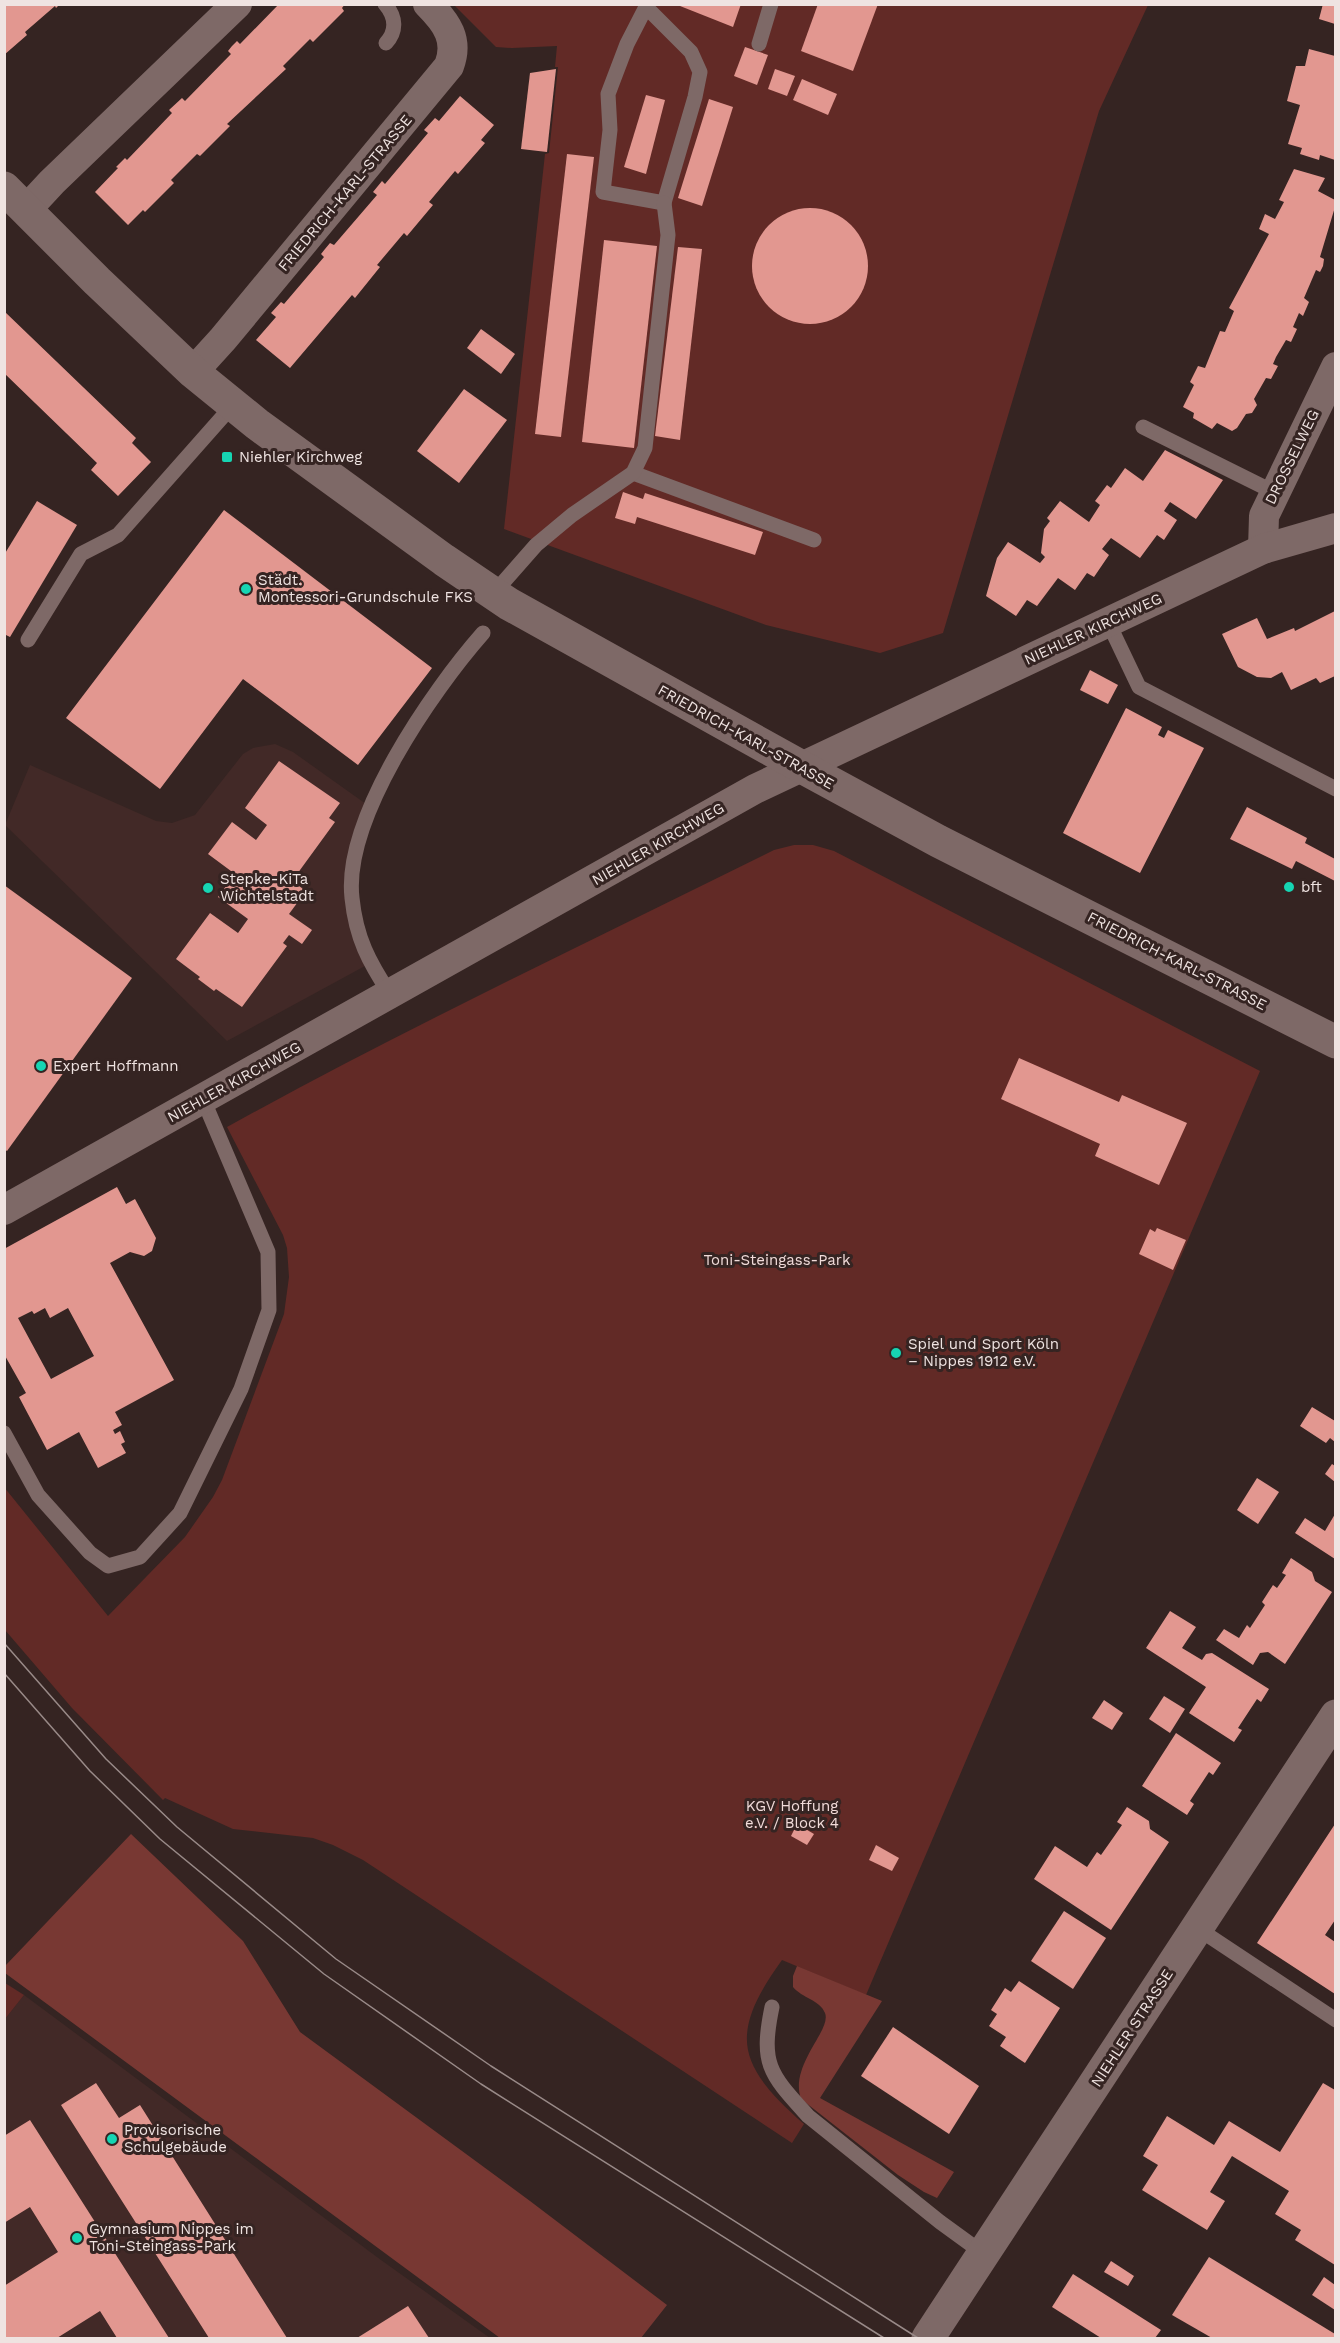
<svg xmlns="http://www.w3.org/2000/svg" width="1340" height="2343" font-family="'Work Sans',sans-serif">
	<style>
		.built { fill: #422927 }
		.green { fill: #622a26 }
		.forest { fill: #783833 }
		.building { fill: #e29790; fill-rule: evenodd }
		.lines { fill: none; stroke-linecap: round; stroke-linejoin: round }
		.service { stroke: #7e6967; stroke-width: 15 }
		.minor { stroke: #7e6967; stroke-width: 30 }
		.tertiary { stroke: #7e6967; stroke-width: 33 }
		.secondary { stroke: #7e6967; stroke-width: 33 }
		.tram { stroke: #998a88; stroke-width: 1.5 }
		.poi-dot { fill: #16d5b3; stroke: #352422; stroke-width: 2 }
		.labels { text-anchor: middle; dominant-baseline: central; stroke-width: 6; stroke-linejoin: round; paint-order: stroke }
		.street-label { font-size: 15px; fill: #efe3e1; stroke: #352422 }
		.poi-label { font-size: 15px; fill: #efe3e1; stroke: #352422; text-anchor: start }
		.park-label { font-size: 15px; fill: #f1dbd9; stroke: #352422 }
	</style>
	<rect width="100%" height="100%" fill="#352422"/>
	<g class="built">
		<polygon points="275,744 293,752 366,804 354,831 348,855 365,966 227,1041 5,825 30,765 156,821 172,823 195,815 243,754 253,748"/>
		<polygon points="24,1995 381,2260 490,2338 5,2338 5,2019"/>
	</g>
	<g class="green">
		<polygon points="454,5 1148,5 1099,111 943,633 880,653 766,625 504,529 545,154 549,153 558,67 555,67 557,46 512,48 496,47"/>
		<path d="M794,845H813L834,851L1260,1071L866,1995L782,1960C728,2035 737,2065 804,2124L792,2143L363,1860L333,1845L313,1838L233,1829L165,1798L163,1800L72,1708L5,1630L4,1487L108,1616L185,1537L213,1497L222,1480L284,1314L289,1277L287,1248L283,1235L227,1127C406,1028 591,941 774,850Z"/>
		<polygon points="5,1983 24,1995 5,2019"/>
	</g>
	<g class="forest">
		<polygon points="131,1834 243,1941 300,2032 530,2201 667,2305 641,2338 500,2338 5,1973 5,1966"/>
		<path d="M797,1966L882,2001L820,2098L954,2172L937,2198L924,2192L898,2175L801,2099C789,2065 832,2030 825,2013C820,2000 802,1998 793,1987V1976Z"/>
	</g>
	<g class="building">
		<polygon points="4,4 60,4 56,8 55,6 25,32 27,35 4,55"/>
		<polygon points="279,4 345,4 342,8 344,11 313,42 310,39 283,66 286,69 227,124 230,126 200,156 197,154 171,180 174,183 145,212 143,210 128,225 95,192 118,168 116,167 125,158 127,160 172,113 169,110 182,98 185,101 231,54 228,51 232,46 237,41 240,44"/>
		<polygon points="675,4 741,4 733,27"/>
		<polygon points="818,4 878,4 853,71 801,51"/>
		<polygon points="1323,4 1335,4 1335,24 1319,19"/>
		<polygon points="745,47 768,55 757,85 734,76"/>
		<polygon points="1309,49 1335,56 1335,160 1320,155 1319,160 1300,154 1302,148 1288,144 1300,105 1287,101 1296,66 1305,66"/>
		<polygon points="556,69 547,152 521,149 530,73"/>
		<polygon points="775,69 795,76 787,96 768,89"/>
		<polygon points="802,79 837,94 828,115 793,100"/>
		<polygon points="646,95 665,100 646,174 624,167"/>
		<polygon points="460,96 494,125 481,140 485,143 458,174 455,171 429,202 433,205 407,236 404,233 377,265 380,267 355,298 352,295 290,368 256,340 276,317 271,313 281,302 284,304 324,257 321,254 325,249 330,243 334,245 377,195 373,192 382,181 385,184 428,133 424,130 435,118 439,121"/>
		<polygon points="709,99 733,107 702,206 678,198"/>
		<polygon points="567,154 594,157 561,437 535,434"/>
		<polygon points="1294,169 1325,178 1318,191 1335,200 1335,207 1320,257 1324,259 1323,266 1320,272 1316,270 1304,298 1309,302 1303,316 1299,313 1293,327 1297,329 1291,342 1286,340 1276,357 1273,364 1278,366 1271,379 1266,378 1254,399 1257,405 1252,413 1246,414 1237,428 1232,431 1217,423 1212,429 1193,418 1194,413 1183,407 1194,385 1190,382 1198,366 1205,368 1220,331 1225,332 1234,311 1229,308 1269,234 1259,229 1265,214 1275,219 1284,202 1279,200"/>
		<circle cx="810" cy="266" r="58"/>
		<polygon points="604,240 657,246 634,448 582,442"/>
		<polygon points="678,247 702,249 680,440 655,436"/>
		<polygon points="4,311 136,438 132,443 151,462 118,496 91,470 97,463 4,373"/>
		<polygon points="481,329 515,354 501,374 467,348"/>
		<polygon points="464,389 507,420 459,483 417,451"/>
		<polygon points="1165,450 1223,480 1196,519 1170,502 1164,511 1177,520 1164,540 1157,535 1140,558 1111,538 1102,549 1109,555 1094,577 1087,573 1075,590 1058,578 1037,606 1027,600 1016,616 986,596 997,558 1008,542 1040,563 1045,557 1041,553 1044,529 1050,521 1047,518 1060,501 1089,522 1100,505 1095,501 1107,485 1111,488 1125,468 1143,481"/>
		<polygon points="623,492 643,499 645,493 763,532 755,555 637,517 635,524 615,518"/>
		<polygon points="37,501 77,525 10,637 4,634 4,555"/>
		<polygon points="224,510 432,668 358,765 243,679 160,789 66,718"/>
		<polygon points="1335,611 1335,676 1320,683 1316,678 1291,690 1282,672 1271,678 1257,677 1238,667 1222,634 1257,618 1267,639 1294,628 1295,631"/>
		<polygon points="1090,670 1118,685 1108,704 1080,690"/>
		<polygon points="1126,708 1162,727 1158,735 1164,738 1168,730 1204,748 1140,873 1063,833"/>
		<polygon points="279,761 340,803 329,818 335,822 292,881 306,891 289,914 312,930 302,944 289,935 283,943 287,946 242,1007 216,989 214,991 198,979 200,977 176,959 210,913 238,933 248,919 218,897 235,874 208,854 232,822 256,840 267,825 245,808"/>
		<polygon points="1247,807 1307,838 1305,843 1335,859 1335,881 1296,861 1292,869 1230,839"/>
		<polygon points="4,885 132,978 7,1151 4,1149"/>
		<polygon points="1019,1058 1119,1102 1122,1095 1187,1123 1159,1185 1095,1156 1100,1144 1001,1099"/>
		<path d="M117,1187L126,1204L135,1199L156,1238L152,1251L144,1256L130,1252L110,1263L174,1380L115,1412L122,1425L113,1430L115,1434L120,1431L125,1442L121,1444L126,1453L98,1468L79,1432L47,1450L19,1397L26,1393L4,1354V1249ZM45,1308L50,1318L68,1308L94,1356L51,1379L18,1318L32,1311L34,1314Z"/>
		<polygon points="1157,1228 1186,1240 1173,1270 1139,1254 1150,1229 1155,1232"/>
		<polygon points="1312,1407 1335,1421 1335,1442 1330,1438 1326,1443 1300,1426"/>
		<polygon points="1332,1464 1335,1466 1335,1482 1325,1474"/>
		<polygon points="1257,1478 1279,1492 1258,1524 1237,1510"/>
		<polygon points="1335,1514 1335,1559 1295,1533 1305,1518 1325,1531"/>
		<polygon points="1291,1558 1312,1572 1315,1581 1332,1592 1285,1664 1268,1652 1260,1653 1253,1665 1216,1640 1224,1629 1239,1638 1247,1625 1250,1628 1265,1605 1262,1602 1273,1585 1277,1588 1286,1575 1282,1573"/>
		<polygon points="1170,1611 1196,1627 1182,1648 1202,1660 1206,1654 1212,1653 1269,1689 1261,1702 1257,1699 1238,1728 1242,1730 1234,1742 1189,1713 1206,1687 1146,1648"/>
		<polygon points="1164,1696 1185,1709 1170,1733 1149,1719"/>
		<polygon points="1104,1700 1123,1713 1112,1730 1092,1718"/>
		<polygon points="1176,1733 1221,1763 1213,1775 1209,1772 1190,1801 1194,1804 1187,1815 1142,1786"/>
		<polygon points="1127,1807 1149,1821 1150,1829 1169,1842 1111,1930 1034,1879 1055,1846 1087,1867 1097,1852 1101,1855 1113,1838 1122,1825 1117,1822"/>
		<polygon points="797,1824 814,1834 807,1845 791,1836"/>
		<polygon points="1335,1824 1335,1920 1325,1935 1335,1942 1335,1994 1257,1943"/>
		<polygon points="876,1845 899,1858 892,1871 869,1860"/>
		<polygon points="1064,1911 1106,1938 1073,1989 1031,1961"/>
		<polygon points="1019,1981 1060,2008 1025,2063 1000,2046 1006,2037 989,2026 997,2014 991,2010 1005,1988 1011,1992"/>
		<polygon points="893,2027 979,2086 949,2134 861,2076"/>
		<polygon points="96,2083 119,2118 140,2105 287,2338 209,2338 61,2105"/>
		<polygon points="1323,2083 1335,2090 1335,2265 1295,2240 1301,2230 1275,2214 1289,2191 1232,2156 1210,2192 1225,2201 1207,2230 1142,2190 1158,2165 1143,2156 1167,2116 1214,2145 1229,2121 1280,2152"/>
		<polygon points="30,2120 169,2338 117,2338 100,2311 57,2338 4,2338 4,2286 58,2252 30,2207 4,2223 4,2136"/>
		<polygon points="1209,2257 1335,2334 1335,2338 1212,2338 1172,2315"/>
		<polygon points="1111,2261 1134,2276 1128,2286 1104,2272"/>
		<polygon points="1073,2274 1161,2330 1155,2338 1101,2338 1052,2307"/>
		<polygon points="1324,2277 1335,2285 1335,2310 1312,2295"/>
		<polygon points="408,2306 429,2338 357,2338"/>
	</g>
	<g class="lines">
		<g class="service">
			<path d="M385,4C396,17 397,31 386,43"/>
			<polyline points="646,7 691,52 700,72 695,97 664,203 603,192 610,130 608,94 627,44 646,7 647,4"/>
			<polyline points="759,44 771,4"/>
			<polyline points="1143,427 1274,492"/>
			<polyline points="633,473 814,540"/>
			<polyline points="493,594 536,545 572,515 633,473 645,448 668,235 664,203"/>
			<polyline points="1108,622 1139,687 1336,789"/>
			<polyline points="28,640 81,554 118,535 233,405"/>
			<path d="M390,994C369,962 356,938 352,898C343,819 432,691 483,633"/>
			<polyline points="4,1433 38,1495 90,1553 108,1566 140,1557 180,1513 241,1389 269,1310 268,1252 203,1099"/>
			<polyline points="1197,1928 1336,2020"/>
			<path d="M772,2007C760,2065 770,2074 808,2116L940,2222L984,2254"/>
		</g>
		<g class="minor">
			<polyline points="26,210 52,182 237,4"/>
			<path d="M193,372L223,339L449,66C459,40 447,23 428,4"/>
			<polyline points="1263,549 1264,516 1336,367"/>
			<polyline points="4,1210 755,789 1263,549 1336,528"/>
		</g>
		<polyline class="tertiary" points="928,2338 1336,1716"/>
		<polyline class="secondary" points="4,188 97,281 193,372 257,424 444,560 509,604 800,766 938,841 1336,1042"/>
		<g class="tram">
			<polyline points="4,1643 106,1759 177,1827 336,1959 491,2066 918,2338"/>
			<polyline points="4,1673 90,1771 160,1839 324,1974 481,2084 884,2338"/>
		</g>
	</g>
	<g class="poi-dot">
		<rect x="221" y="451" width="12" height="12" rx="3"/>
		<circle cx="246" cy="589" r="6"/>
		<circle cx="1289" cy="887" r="6"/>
		<circle cx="208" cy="888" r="6"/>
		<circle cx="41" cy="1066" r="6"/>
		<circle cx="896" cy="1353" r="6"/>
		<circle cx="112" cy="2139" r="6"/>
		<circle cx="77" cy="2238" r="6"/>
	</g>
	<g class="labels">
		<g class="street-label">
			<text transform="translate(345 193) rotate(-50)">FRIEDRICH-KARL-STRASSE</text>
			<text transform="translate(1292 457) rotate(-64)">DROSSELWEG</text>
			<text transform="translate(1093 629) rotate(-25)">NIEHLER KIRCHWEG</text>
			<text transform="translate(746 737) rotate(29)">FRIEDRICH-KARL-STRASSE</text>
			<text transform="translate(658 844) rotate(-30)">NIEHLER KIRCHWEG</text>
			<text transform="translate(1177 961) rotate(27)">FRIEDRICH-KARL-STRASSE</text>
			<text transform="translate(234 1082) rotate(-29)">NIEHLER KIRCHWEG</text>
			<text transform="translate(1132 2028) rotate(-57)">NIEHLER STRASSE</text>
		</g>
		<g class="poi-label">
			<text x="239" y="457">Niehler Kirchweg</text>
			<text x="258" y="580">Städt.<tspan x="258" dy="17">Montessori-Grundschule FKS</tspan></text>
			<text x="220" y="879">Stepke-KiTa<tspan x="220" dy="17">Wichtelstadt</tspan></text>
			<text x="1301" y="887">bft</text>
			<text x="53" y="1066">Expert Hoffmann</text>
			<text x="908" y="1344">Spiel und Sport Köln<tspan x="908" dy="17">– Nippes 1912 e.V.</tspan></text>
			<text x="124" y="2130">Provisorische<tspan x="124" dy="17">Schulgebäude</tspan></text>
			<text x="89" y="2229">Gymnasium Nippes im<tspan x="89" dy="17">Toni-Steingass-Park</tspan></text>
		</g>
		<g class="park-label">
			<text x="777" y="1260">Toni-Steingass-Park</text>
			<text x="792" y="1806">KGV Hoffung<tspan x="792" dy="17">e.V. / Block 4</tspan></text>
		</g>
	</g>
	<rect width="1340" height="2343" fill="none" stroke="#efe3e1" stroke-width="12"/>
</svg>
